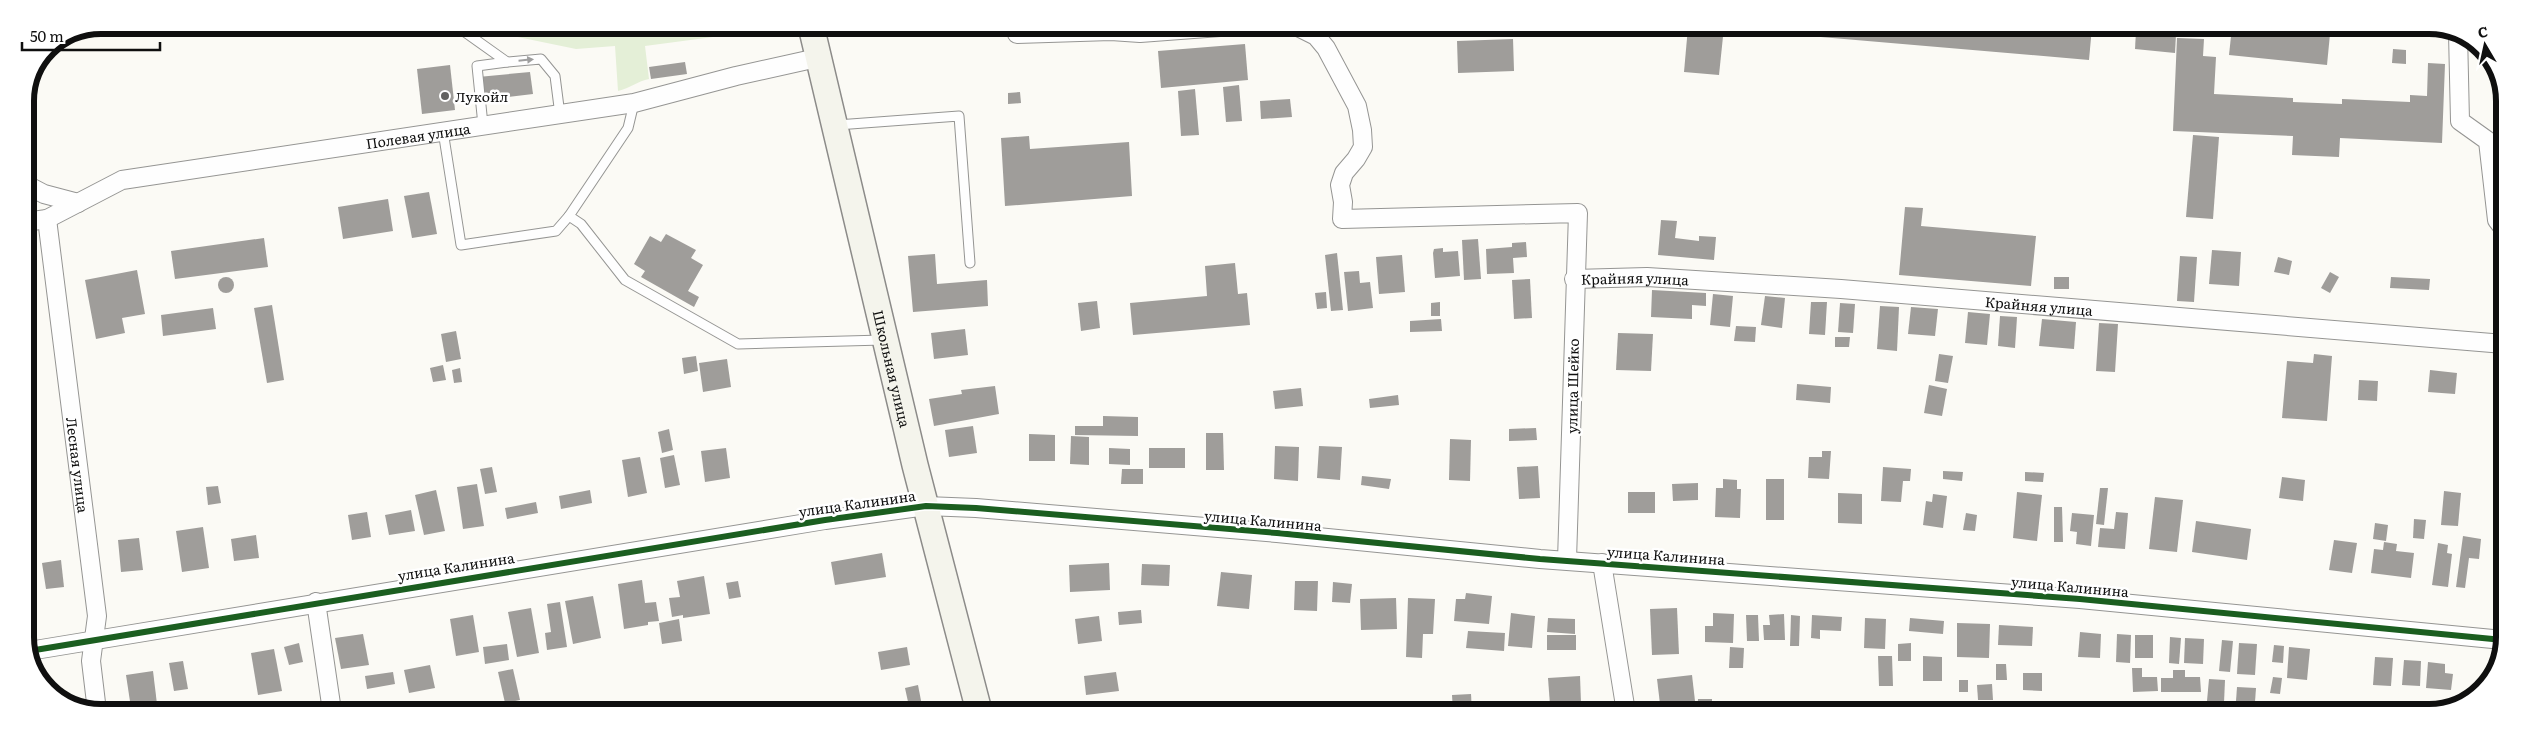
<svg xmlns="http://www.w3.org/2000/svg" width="2530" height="738" font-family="Literata,serif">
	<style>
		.green { fill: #e4efd7 }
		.building { fill: #9f9d9a }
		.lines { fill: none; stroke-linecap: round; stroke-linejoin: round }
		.lane-casing { stroke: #959593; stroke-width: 11 }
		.street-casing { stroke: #959593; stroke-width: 20 }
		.secondary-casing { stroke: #8c8b89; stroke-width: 28 }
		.lane { stroke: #fefefe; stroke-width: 9 }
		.street { stroke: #fefefe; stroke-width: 18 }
		.secondary { stroke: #f4f4ec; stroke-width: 25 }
		.cycleway-casing { stroke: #fff; stroke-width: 9 }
		.cycleway { stroke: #1b5e20; stroke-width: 6 }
		.oneway { fill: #9e9e9e }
		.poi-dot { fill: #626160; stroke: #fff; stroke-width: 2 }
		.labels { text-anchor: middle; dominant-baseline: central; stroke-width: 5; stroke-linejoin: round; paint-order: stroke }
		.poi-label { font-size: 14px; fill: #0f0f0f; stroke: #fff; text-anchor: start }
		.street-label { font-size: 14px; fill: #0f0f0f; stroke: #fff }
		.rim { fill: none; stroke: #0f0f0f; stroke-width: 6 }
	</style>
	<rect width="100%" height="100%" fill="#fbfaf5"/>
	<path class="green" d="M477,25L712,26L713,37L645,46L649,79C638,81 630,88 618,91L615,46L576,49L479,29Z"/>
	<g class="building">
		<polygon points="1688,27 1724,27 1719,75 1684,72"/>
		<polygon points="1810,27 2092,27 2089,60 1809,36"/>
		<polygon points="2232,27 2263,27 2330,34 2327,65 2229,55"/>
		<polygon points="2136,31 2176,34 2175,53 2135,49"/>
		<polygon points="2177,38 2204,39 2203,56 2216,57 2214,94 2293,98 2293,102 2342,104 2342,99 2410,102 2410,95 2427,96 2428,63 2445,64 2442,143 2340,138 2339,157 2292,155 2293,136 2173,131"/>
		<polygon points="1513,39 1514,71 1458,73 1457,41"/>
		<polygon points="1245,44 1248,80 1161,88 1158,51"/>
		<polygon points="2393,49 2406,50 2406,64 2392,63"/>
		<polygon points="685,62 687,74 651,79 649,67"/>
		<polygon points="450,65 455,110 422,114 417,69"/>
		<polygon points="530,72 533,94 481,100 478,77"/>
		<polygon points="1239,85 1242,121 1226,122 1223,87"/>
		<polygon points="1195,89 1199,135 1181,136 1178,91"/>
		<polygon points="1020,92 1021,103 1008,104 1008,93"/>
		<polygon points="1290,99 1292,117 1261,119 1260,101"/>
		<polygon points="2193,135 2219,137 2213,219 2186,217"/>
		<polygon points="1029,136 1030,149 1129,142 1132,196 1005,206 1001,138"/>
		<polygon points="429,192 437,234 412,238 404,196"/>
		<polygon points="388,199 393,231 343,239 338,207"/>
		<polygon points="1905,207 1923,208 1921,226 2036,236 2031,286 1899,275"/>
		<polygon points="1661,220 1677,221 1675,238 1699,241 1699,236 1716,237 1714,260 1658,255"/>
		<polygon points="666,234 696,250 691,258 703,265 688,291 699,297 694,307 641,277 645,271 634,264 650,236 661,242"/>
		<polygon points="264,238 268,267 175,279 171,251"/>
		<polygon points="1478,239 1481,279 1464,280 1462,240"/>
		<polygon points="1526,242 1527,257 1513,258 1514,273 1487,274 1486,249 1512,247 1512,243"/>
		<polygon points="1443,248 1443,252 1458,251 1460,276 1435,278 1433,253 1434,249"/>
		<polygon points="2212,250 2241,252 2239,286 2209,284"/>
		<polygon points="1337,253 1343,310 1331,311 1325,255"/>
		<polygon points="935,254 937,284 987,280 988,306 913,312 908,256"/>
		<polygon points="1402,255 1405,292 1379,294 1376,257"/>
		<polygon points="2180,256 2197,257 2194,302 2177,301"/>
		<polygon points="2278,257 2292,261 2289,275 2274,272"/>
		<polygon points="1235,263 1238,294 1247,293 1250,325 1133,335 1130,303 1207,296 1205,266"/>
		<polygon points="137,270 145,314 122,318 125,333 96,339 85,280"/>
		<polygon points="1359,271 1360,283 1370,282 1373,308 1348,311 1344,272"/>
		<polygon points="2330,272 2339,277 2330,293 2321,288"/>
		<rect x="2054" y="277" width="15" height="12"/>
		<polygon points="2391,277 2430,279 2429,290 2390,288"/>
		<circle cx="226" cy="285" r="8"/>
		<polygon points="1530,279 1532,318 1514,319 1512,280"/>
		<polygon points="1652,290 1706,293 1706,306 1692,305 1692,319 1651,317"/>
		<polygon points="1326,292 1327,308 1317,309 1315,293"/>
		<polygon points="1713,294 1733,296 1730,327 1710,325"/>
		<polygon points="1765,296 1785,298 1782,328 1761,325"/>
		<polygon points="1097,301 1100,328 1081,331 1078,303"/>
		<polygon points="1440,302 1440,316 1431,316 1431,303"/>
		<polygon points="1811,302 1827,302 1825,335 1809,334"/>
		<polygon points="1840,303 1855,304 1853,333 1838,332"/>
		<polygon points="272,305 284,380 267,383 254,308"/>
		<polygon points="1880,306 1899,307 1897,351 1877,349"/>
		<polygon points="1911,307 1938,309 1935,336 1908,334"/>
		<polygon points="213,308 216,329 163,336 161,315"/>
		<polygon points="1968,312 1990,314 1987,345 1965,343"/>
		<polygon points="2000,316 2017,317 2015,348 1998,346"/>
		<polygon points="1441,319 1442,331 1410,332 1410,321"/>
		<polygon points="2042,319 2076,322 2074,349 2039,346"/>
		<polygon points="2099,323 2118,324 2115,372 2096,371"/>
		<polygon points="1736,326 1756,327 1755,342 1734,341"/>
		<polygon points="965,329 968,355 934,359 931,333"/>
		<polygon points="456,331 461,359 446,362 441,334"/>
		<polygon points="1618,333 1653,334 1651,371 1616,370"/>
		<polygon points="1835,337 1850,337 1849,347 1835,347"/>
		<polygon points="1939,354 1953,356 1948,383 1935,381"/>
		<polygon points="2314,354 2332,356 2327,421 2282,418 2287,361 2313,363"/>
		<polygon points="696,356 698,371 684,374 682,358"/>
		<polygon points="727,359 731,387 703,392 699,363"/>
		<polygon points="443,365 446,380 433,382 430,368"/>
		<polygon points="460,368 462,382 454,383 452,370"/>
		<polygon points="2430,370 2457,373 2455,394 2428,392"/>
		<polygon points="2498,377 2504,378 2504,388 2496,386"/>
		<polygon points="2359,380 2378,381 2377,401 2358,400"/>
		<polygon points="1797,384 1831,387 1830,403 1796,400"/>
		<polygon points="1929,385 1947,389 1942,416 1924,413"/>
		<polygon points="995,386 999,414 934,426 929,399 962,394 961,390"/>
		<polygon points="1301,388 1303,406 1275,409 1273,391"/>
		<polygon points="1398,395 1399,405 1370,408 1369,399"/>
		<polygon points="1103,416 1138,417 1138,436 1075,435 1075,426 1103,426"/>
		<polygon points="973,426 977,453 949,457 945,430"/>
		<polygon points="1536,428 1537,440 1509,441 1509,429"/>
		<polygon points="669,429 673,450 662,453 658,432"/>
		<polygon points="1206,433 1223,433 1224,470 1206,470"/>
		<polygon points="1029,434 1055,435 1055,461 1029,461"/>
		<polygon points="1071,436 1089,437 1089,465 1070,464"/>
		<polygon points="1450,439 1471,440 1470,481 1449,480"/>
		<polygon points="1275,446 1299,447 1298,481 1274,479"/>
		<polygon points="1319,446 1342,447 1340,480 1317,478"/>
		<polygon points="726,448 730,478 705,482 701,451"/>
		<polygon points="1109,448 1130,449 1130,465 1109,464"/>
		<rect x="1149" y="448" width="36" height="20"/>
		<polygon points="1822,451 1831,451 1829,479 1808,478 1809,457 1822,457"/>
		<polygon points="674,455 680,485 665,488 660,458"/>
		<polygon points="640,457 647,493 628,497 622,460"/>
		<polygon points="1538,466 1540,498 1519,499 1517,467"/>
		<polygon points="492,467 497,492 485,494 480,469"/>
		<polygon points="1883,467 1911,469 1910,481 1903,481 1901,502 1881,501"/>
		<polygon points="1122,469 1143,469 1143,484 1121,484"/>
		<polygon points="1943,471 1963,472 1962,481 1943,479"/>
		<polygon points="2025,472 2044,473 2043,482 2025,481"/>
		<polygon points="1362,476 1391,479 1389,489 1361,485"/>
		<polygon points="2282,477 2305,480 2303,501 2279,498"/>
		<polygon points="1723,479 1737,480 1737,489 1741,489 1740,518 1715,517 1716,488 1723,488"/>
		<rect x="1766" y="479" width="18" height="41"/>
		<polygon points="1698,483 1698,500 1673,501 1672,484"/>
		<polygon points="477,484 484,526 463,529 457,487"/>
		<polygon points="218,486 221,503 208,505 206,487"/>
		<polygon points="2100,488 2108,488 2104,525 2096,524"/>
		<polygon points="436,490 445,531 424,535 415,495"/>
		<polygon points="590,490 592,503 561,509 559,496"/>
		<polygon points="2444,491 2461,493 2458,526 2441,525"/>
		<rect x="1628" y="492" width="27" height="21"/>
		<polygon points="2017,492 2042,495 2037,541 2013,538"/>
		<polygon points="1838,493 1862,494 1862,524 1838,523"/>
		<polygon points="1933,494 1947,496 1943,528 1923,525 1926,501 1932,502"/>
		<polygon points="2155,497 2183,500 2177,552 2149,549"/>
		<polygon points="536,502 538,513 507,519 505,508"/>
		<polygon points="2054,507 2062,507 2063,542 2054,542"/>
		<polygon points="411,510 415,531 389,535 385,515"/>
		<polygon points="367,512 371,537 352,540 348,515"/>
		<polygon points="2116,512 2128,513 2125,549 2098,547 2100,528 2114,529"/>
		<polygon points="1966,513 1977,515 1975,531 1963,530"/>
		<polygon points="2072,513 2094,515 2091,546 2076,544 2077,532 2070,531"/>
		<polygon points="2414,519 2426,520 2424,539 2413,538"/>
		<polygon points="2196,521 2251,529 2247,560 2192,552"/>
		<polygon points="2375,523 2388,525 2386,541 2373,539"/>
		<polygon points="203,527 209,568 182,572 176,531"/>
		<polygon points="256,535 259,558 234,561 231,539"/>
		<polygon points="2463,536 2481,539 2479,559 2469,558 2465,588 2456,587"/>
		<polygon points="139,538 143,570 121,572 118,540"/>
		<polygon points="2334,540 2357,543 2352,573 2329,570"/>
		<polygon points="2384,542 2397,544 2396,551 2414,553 2411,578 2371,573 2374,549 2383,550"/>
		<polygon points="2438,543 2448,545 2447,553 2452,554 2448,587 2432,585"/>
		<polygon points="882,553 886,577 835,585 831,562"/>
		<polygon points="61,560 64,587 46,589 42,563"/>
		<polygon points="1109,563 1110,590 1070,592 1069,565"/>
		<polygon points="1142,564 1170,565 1169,586 1141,585"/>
		<polygon points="1221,572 1252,575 1249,609 1217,606"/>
		<polygon points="704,576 710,614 683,618 683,615 672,617 669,598 680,597 677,581"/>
		<polygon points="642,580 645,603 656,602 659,621 648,622 648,625 624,629 618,584"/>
		<polygon points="738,581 741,597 729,599 726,583"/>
		<polygon points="1295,581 1318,581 1317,611 1294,610"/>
		<polygon points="1333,582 1352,584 1350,603 1332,602"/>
		<polygon points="1466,593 1492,596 1489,624 1454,621 1456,599 1465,599"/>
		<polygon points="593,596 601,638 573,644 565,601"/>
		<polygon points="1396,598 1397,629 1361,630 1360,599"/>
		<polygon points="1408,598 1435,599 1433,634 1423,634 1422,658 1406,657"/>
		<polygon points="560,602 567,647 547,650 545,633 551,632 547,604"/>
		<polygon points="531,608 539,653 517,657 508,612"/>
		<polygon points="1677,608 1679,654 1652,655 1650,609"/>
		<polygon points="1141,610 1142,623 1119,625 1118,612"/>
		<polygon points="1511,613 1535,616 1532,648 1508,646"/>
		<polygon points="1713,613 1734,614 1733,643 1705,642 1705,626 1713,626"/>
		<polygon points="1784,614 1785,640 1764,640 1763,625 1770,625 1769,615"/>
		<polygon points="473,615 479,652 456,656 450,619"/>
		<polygon points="1746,615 1758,615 1759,641 1747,641"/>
		<polygon points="1791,615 1800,616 1799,646 1790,646"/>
		<polygon points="1812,615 1842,617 1841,631 1820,630 1820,639 1811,638"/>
		<polygon points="1099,616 1102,641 1078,644 1075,619"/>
		<polygon points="1548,618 1575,619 1575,634 1547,632"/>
		<polygon points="1865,618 1886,619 1885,649 1864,648"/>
		<polygon points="1910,618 1944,621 1943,634 1909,631"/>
		<polygon points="679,619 682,641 662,644 659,623"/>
		<polygon points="1957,623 1990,624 1989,658 1957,657"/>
		<polygon points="1999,625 2033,627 2032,646 1998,645"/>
		<polygon points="1468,631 1505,633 1504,651 1466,648"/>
		<polygon points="2080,632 2101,634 2100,658 2078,657"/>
		<polygon points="363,634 369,665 341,669 335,638"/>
		<polygon points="2117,634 2131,635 2130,663 2116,662"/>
		<rect x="1547" y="635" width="29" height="15"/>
		<rect x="2135" y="635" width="18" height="23"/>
		<polygon points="2170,637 2181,638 2179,664 2169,663"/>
		<polygon points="2185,638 2204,639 2203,664 2184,663"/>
		<polygon points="2222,640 2233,641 2230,672 2219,671"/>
		<polygon points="299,643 303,662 289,665 284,647"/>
		<polygon points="1911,643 1911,661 1898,661 1898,644"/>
		<polygon points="2239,643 2257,644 2255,675 2237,674"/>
		<polygon points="507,644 509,660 485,664 483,647"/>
		<polygon points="2274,645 2284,646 2283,663 2272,662"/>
		<polygon points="907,647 910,665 881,670 878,652"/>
		<polygon points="1730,647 1744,648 1743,668 1729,668"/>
		<polygon points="2289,647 2310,649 2307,680 2287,678"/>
		<polygon points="274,649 282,691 258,695 251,653"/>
		<polygon points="1878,656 1892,656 1893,686 1879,686"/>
		<polygon points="1923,656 1942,657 1942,681 1923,681"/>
		<polygon points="2375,657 2393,658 2391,686 2373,685"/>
		<polygon points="2404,660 2421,661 2420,686 2402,685"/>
		<polygon points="183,661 188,689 174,691 169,663"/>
		<polygon points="2428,662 2445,664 2445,673 2453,674 2451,690 2426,688"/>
		<polygon points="1996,664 2006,664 2007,680 1996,680"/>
		<polygon points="430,665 435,688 409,693 404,670"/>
		<polygon points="2132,668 2142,668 2142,677 2157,677 2158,691 2133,692"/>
		<polygon points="513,669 520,700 505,703 498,672"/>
		<polygon points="2173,670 2185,670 2185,677 2200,677 2201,692 2161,692 2161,678 2173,678"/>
		<polygon points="153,671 157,704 131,708 126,675"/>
		<polygon points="393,672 395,684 367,689 365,676"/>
		<polygon points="1116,672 1119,691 1086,695 1084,676"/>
		<polygon points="2023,673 2042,673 2042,691 2023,690"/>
		<polygon points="1692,675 1695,701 1660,704 1657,679"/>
		<polygon points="1580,676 1581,703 1550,705 1548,678"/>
		<polygon points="2273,677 2282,678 2280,694 2270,693"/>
		<polygon points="2209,679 2225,680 2224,703 2207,701"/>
		<rect x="1959" y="680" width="9" height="12"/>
		<polygon points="1992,684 1993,700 1978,700 1977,685"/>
		<polygon points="918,685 923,711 910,711 905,688"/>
		<polygon points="2237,687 2256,688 2255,702 2236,701"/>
		<polygon points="1471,694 1472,712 1453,712 1452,695"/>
		<polygon points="1698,699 1712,699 1712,709 1743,710 1743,712 1697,712"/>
		<polygon points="1122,703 1123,712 1087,712 1086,709"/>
		<polygon points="2420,707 2421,713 2403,713 2403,708"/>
	</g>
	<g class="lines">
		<g class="lane-casing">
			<g id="lane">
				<polyline points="455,25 507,62 541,59 555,76 560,115"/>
				<polyline points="634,103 628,128 569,216 581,224 625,280 738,344 883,340"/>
				<polyline points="483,125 477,66 507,62"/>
				<polyline points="837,125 959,116 970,263"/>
				<polyline points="443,131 461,245 556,231 569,216"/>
			</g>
		</g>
		<g class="street-casing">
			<g id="street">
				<polyline points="2458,33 2460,121 2488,141 2497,220 2504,229"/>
				<polyline points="1017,34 1111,31 1140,33 1220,27 1298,27 1316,36 1326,48 1357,106 1362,130 1363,147 1356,159 1344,173 1340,185 1343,202 1342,219 1578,213 1567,560"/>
				<polyline points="25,184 44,194 78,203"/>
				<path id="s1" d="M47,219L97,616L91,661L97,711"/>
				<path id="s2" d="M25,222L47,219L122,180L634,103L736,76L817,58"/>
				<path id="s3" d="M1574,279L1647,277L1841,289L2504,344"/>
				<polyline points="1602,563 1626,712"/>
				<polyline points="316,602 332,711"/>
				<polyline points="29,651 825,520 926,506 976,508 1277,533 1540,559 2080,599 2503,640"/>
			</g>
		</g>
		<g class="secondary-casing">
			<g id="secondary">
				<path id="s4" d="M811,26L915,465L979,711"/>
			</g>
		</g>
		<use href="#lane" class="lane"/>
		<use href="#street" class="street"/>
		<use href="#secondary" class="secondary"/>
		<g class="cycleway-casing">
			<polyline id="cycleway" points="29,651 825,520 926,506 976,508 1277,533 1540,559 2080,599 2503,640"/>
		</g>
		<use href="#cycleway" class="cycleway"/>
	</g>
	<defs><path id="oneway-solid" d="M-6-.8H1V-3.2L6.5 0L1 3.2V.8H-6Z" transform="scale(1.25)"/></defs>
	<use class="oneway" href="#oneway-solid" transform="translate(526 60) rotate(-6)"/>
	<circle class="poi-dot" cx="445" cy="96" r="5"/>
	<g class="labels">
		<g class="poi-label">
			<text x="455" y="96">Лукойл</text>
		</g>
		<g class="street-label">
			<text stroke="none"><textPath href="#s2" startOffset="406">Полевая улица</textPath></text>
			<text stroke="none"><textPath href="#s3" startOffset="61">Крайняя улица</textPath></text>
			<text stroke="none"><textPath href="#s3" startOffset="466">Крайняя улица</textPath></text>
			<text stroke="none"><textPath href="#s4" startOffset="352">Школьная улица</textPath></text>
			<text transform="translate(1572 386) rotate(-89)">улица Шейко</text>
			<text stroke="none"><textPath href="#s1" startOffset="248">Лесная улица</textPath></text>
			<text transform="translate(857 503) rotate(-8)">улица Калинина</text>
			<text transform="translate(1263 520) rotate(5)">улица Калинина</text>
			<text transform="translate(1666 555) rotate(4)">улица Калинина</text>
			<text transform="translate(456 566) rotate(-9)">улица Калинина</text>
			<text transform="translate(2070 586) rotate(5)">улица Калинина</text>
		</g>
	</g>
	<path d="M0 0H2530V738H0ZM101 34H2429A67 67 0 0 1 2496 101V637A67 67 0 0 1 2429 704H101A67 67 0 0 1 34 637V101A67 67 0 0 1 101 34Z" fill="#fff" fill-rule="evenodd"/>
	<path class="rim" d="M101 34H2429A67 67 0 0 1 2496 101V637A67 67 0 0 1 2429 704H101A67 67 0 0 1 34 637V101A67 67 0 0 1 101 34Z"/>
	<g transform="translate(2485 45) rotate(351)" stroke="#ffffff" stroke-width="4" paint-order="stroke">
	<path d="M0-4L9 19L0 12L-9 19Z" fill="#0f0f0f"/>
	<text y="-8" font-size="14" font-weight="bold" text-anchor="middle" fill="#0f0f0f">С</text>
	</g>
	<path d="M22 42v8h138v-8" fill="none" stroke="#0f0f0f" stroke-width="2.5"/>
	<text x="30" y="42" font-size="15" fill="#0f0f0f" stroke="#ffffff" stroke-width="4" paint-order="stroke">50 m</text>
</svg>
